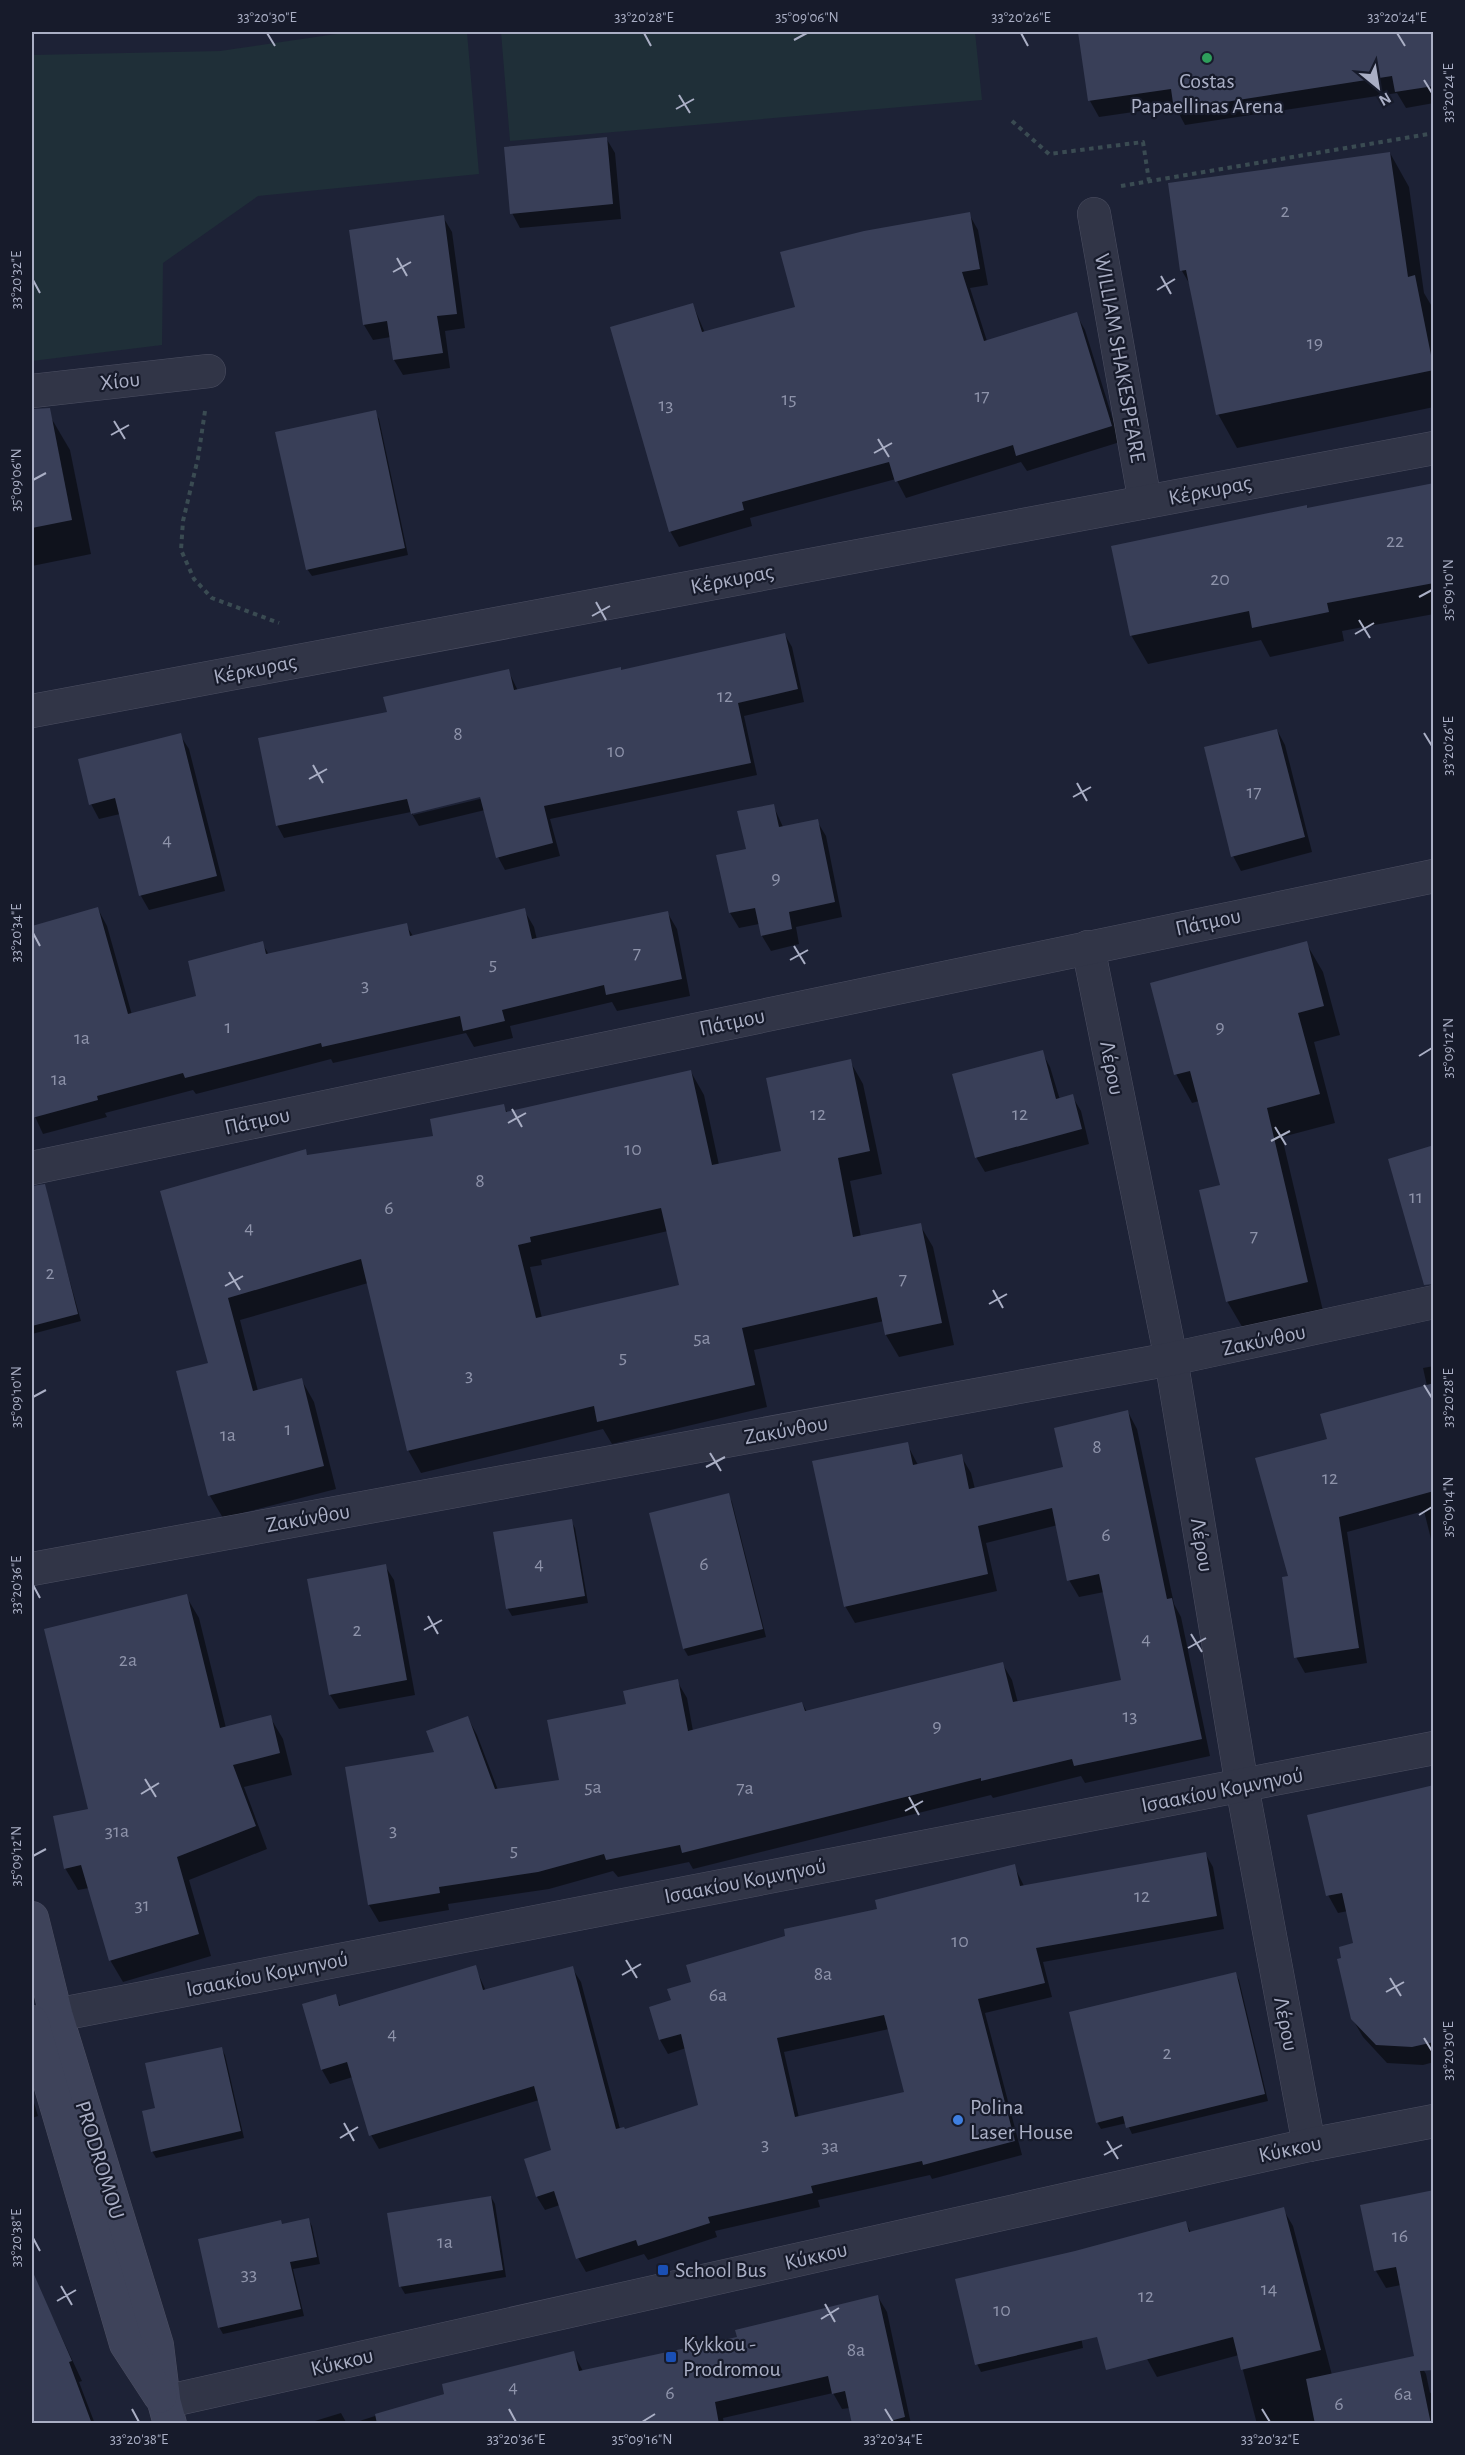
<svg xmlns="http://www.w3.org/2000/svg" width="1465" height="2455" font-family="'Alegreya Sans',sans-serif">
	<style>
		.green { fill: #1f2f38 }
		.shadow { fill: #0007; fill-rule: evenodd }
		.building { fill: #393f58; fill-rule: evenodd }
		.lines { fill: none; stroke-linecap: round; stroke-linejoin: round }
		.street-casing { stroke: #4c4f62; stroke-width: 34 }
		.secondary-casing { stroke: #4c4f62; stroke-width: 34 }
		.path { stroke: #3a4b52; stroke-width: 4; stroke-dasharray: 4.5 4.5; stroke-linecap: butt }
		.street { stroke: #313547; stroke-width: 33 }
		.secondary { stroke: #3e435a; stroke-width: 33 }
		.ticks { fill: none; stroke: #aaafc5; stroke-width: 2 }
		.leisure-dot { fill: #2e9e5b; stroke: #171b2b; stroke-width: 2 }
		.shop-dot { fill: #3f7fe0; stroke: #171b2b; stroke-width: 2 }
		.transit-dot { fill: #1a4fb4; stroke: #171b2b; stroke-width: 2 }
		.labels { text-anchor: middle; dominant-baseline: central; stroke-width: 4.5; stroke-linejoin: round; paint-order: stroke }
		.number-label { font-size: 20px; fill: #8e93aa }
		.poi-label { font-size: 22px; fill: #aaafc5; stroke: #171b2b; text-anchor: start }
		.street-label { font-size: 22px; fill: #aaafc5; stroke: #171b2b }
		.neatline { fill: none; stroke: #aaafc5; stroke-width: 2 }
		.ticks-label { font-size: 15px; text-anchor: middle; fill: #aaafc5 }
	</style>
	<rect width="100%" height="100%" fill="#1d2236"/>
	<g class="green">
		<polygon points="350,32 467,32 479,174 258,196 163,263 162,345 32,361 32,55 220,51"/>
		<polygon points="501,32 975,32 982,100 510,141"/>
	</g>
	<g class="shadow">
		<polygon points="1079,32 1434,32 1434,103 1406,108 1397,93 1185,125 1175,106 1099,117 1090,101"/>
		<polygon points="606,138 615,153 621,219 520,228 512,213"/>
		<polygon points="1390,153 1409,187 1424,293 1434,310 1434,407 1237,448 1218,414 1192,288 1182,271 1170,185"/>
		<polygon points="969,214 978,230 988,285 970,288 987,341 1076,314 1085,330 1120,442 1027,471 1021,462 906,498 896,479 750,518 752,526 679,547 670,531 693,305 705,333 797,308"/>
		<polygon points="443,217 452,232 465,328 445,331 450,368 403,375 394,360 391,337 373,340 364,325 351,231"/>
		<polygon points="375,412 379,419 408,555 312,576 307,569"/>
		<polygon points="50,416 70,450 91,554 32,566 32,419"/>
		<polygon points="1434,485 1434,614 1342,631 1344,641 1270,657 1261,640 1148,664 1131,635"/>
		<path d="M785,635L792,647L804,702L744,716L757,775L550,819L560,856L505,870L498,857L485,810L419,826L411,812L284,838L277,825L389,714L508,670L518,691L622,672ZM487,794L488,797L413,815V812Z"/>
		<polygon points="1277,730 1285,745 1312,852 1241,871 1233,856"/>
		<polygon points="180,735 189,749 225,891 149,910 141,896 120,814 99,819 91,804"/>
		<polygon points="773,805 783,827 817,821 826,836 842,917 796,927 799,944 771,951 762,936 759,924 739,928 730,913 747,850"/>
		<polygon points="98,909 107,926 132,1015 198,997 262,943 269,955 406,925 413,936 524,910 534,927 537,940 667,912 677,929 690,996 617,1011 612,1002 510,1026 513,1038 474,1047 466,1033 333,1063 331,1059 196,1094 193,1090 105,1113 107,1117 43,1134 32,1110 32,928"/>
		<polygon points="1306,943 1323,972 1340,1035 1314,1042 1335,1123 1282,1137 1323,1311 1244,1330 1227,1301 1222,1186 1199,1101 1192,1103 1176,1074"/>
		<polygon points="1042,1052 1050,1067 1060,1100 1072,1096 1081,1111 1089,1144 985,1172 976,1157"/>
		<path d="M850,1061L863,1084L882,1174L850,1181L861,1237L920,1225L933,1247L954,1345L899,1357L886,1335L884,1321L754,1350L767,1407L612,1444L603,1429L421,1473L408,1450L368,1283L240,1320L258,1391L301,1379L314,1402L336,1489L223,1518L210,1496L178,1372L210,1364L162,1192L305,1151L308,1156L435,1137L503,1106L508,1113L691,1072L704,1095L719,1165L783,1152ZM668,1231L681,1286L542,1318L530,1267L542,1265L541,1260Z"/>
		<polygon points="55,1228 81,1321 32,1334 32,1234"/>
		<polygon points="1434,1366 1434,1551 1424,1511 1347,1532 1367,1663 1305,1673 1296,1657 1290,1578 1329,1440 1427,1386 1423,1368"/>
		<polygon points="1128,1412 1137,1429 1174,1604 1181,1617 1210,1756 1085,1783 1081,1776 993,1798 991,1795 693,1869 689,1862 618,1877 613,1871 549,1889 448,1904 449,1910 379,1922 369,1905 436,1754 468,1718 477,1735 498,1790 561,1781 628,1705 677,1681 687,1698 693,1731 802,1703 807,1712 1002,1663 1012,1680 1018,1703 1122,1681 1104,1592 1079,1597 1069,1580 1058,1525 986,1543 997,1591 855,1623 845,1606 907,1444 918,1465 961,1456 971,1473 975,1489 1065,1468"/>
		<polygon points="728,1495 732,1502 766,1637 688,1656 684,1649"/>
		<polygon points="571,1521 575,1528 588,1603 512,1616 508,1609"/>
		<polygon points="385,1566 394,1580 415,1695 339,1709 330,1695"/>
		<polygon points="186,1596 199,1618 226,1728 270,1717 283,1739 292,1775 244,1787 267,1849 189,1880 211,1956 123,1982 110,1960 89,1888 78,1890 65,1868"/>
		<polygon points="1434,1788 1434,2062 1423,2065 1387,2063 1363,2037 1352,2018 1355,1944 1348,1911 1338,1913 1328,1895"/>
		<path d="M1205,1853L1213,1867L1224,1929L1043,1962L1052,1997L985,2013L1022,2155L932,2179L930,2175L818,2200L820,2207L715,2231L717,2237L648,2260L644,2254L586,2272L578,2258L560,2205L545,2210L537,2197L553,2151L539,2100L379,2149L371,2135L353,2077L330,2084L322,2070L304,2005L335,1996L341,2007L475,1967L486,1991L572,1968L581,1982L620,2129L625,2131L700,2106L686,2048L668,2054L660,2040L651,2008L673,2001L692,1983L879,1910L1014,1866L1024,1886ZM889,2029L906,2094L799,2118L784,2052Z"/>
		<polygon points="1235,1973 1239,1980 1268,2101 1132,2134 1127,2123 1101,2129 1097,2122"/>
		<polygon points="221,2048 225,2055 244,2138 156,2158 152,2151 157,2109"/>
		<polygon points="32,2096 38,2116 32,2118"/>
		<polygon points="1434,2191 1401,2285 1386,2288 1376,2271 1362,2206"/>
		<polygon points="491,2197 495,2204 506,2277 405,2294 401,2287 389,2214"/>
		<polygon points="1283,2209 1293,2226 1332,2375 1416,2357 1426,2374 1430,2393 1434,2392 1434,2424 1257,2424 1239,2355 1157,2377 1147,2359 1186,2223 1191,2233"/>
		<polygon points="308,2219 312,2226 320,2264 293,2269 304,2316 223,2334 219,2327 282,2225"/>
		<polygon points="1068,2263 1083,2348 981,2372 977,2364"/>
		<polygon points="35,2280 82,2381 79,2382 95,2424 32,2424 32,2281"/>
		<polygon points="878,2297 887,2312 911,2424 853,2424 850,2408 842,2409 833,2393 723,2418 724,2424 350,2424 573,2353 583,2371 739,2338"/>
		<polygon points="341,2413 347,2424 305,2424"/>
	</g>
	<g class="building">
		<polygon points="1078,32 1434,32 1434,86 1395,92 1392,76 1174,110 1171,89 1088,101"/>
		<polygon points="607,137 613,204 510,214 504,147"/>
		<polygon points="1390,152 1408,277 1415,275 1434,370 1216,415 1186,270 1180,271 1168,183"/>
		<polygon points="970,212 980,269 962,272 984,341 1077,312 1112,426 1016,456 1013,445 895,482 889,462 742,502 744,510 669,532 610,327 693,303 702,332 795,307 780,252 864,231"/>
		<polygon points="444,215 457,314 437,316 443,353 393,360 387,321 363,325 349,230"/>
		<polygon points="50,408 72,520 32,528 32,409"/>
		<polygon points="376,410 405,548 306,570 275,432"/>
		<polygon points="1434,483 1434,583 1327,603 1329,612 1252,628 1249,611 1130,636 1111,546 1307,505 1307,508"/>
		<polygon points="785,633 798,689 738,703 751,763 544,806 553,843 496,858 480,797 411,814 407,799 276,826 258,738 387,712 383,697 509,669 514,690 621,667 621,670"/>
		<polygon points="1277,729 1305,837 1231,857 1204,747"/>
		<polygon points="181,733 217,876 139,896 115,798 89,805 78,759"/>
		<polygon points="774,804 779,827 818,819 835,902 789,912 792,929 761,936 755,908 729,913 716,855 746,849 737,811"/>
		<polygon points="98,907 128,1014 196,996 188,961 263,941 266,954 407,923 410,936 525,908 532,939 668,911 682,979 606,995 604,985 502,1010 505,1021 463,1031 460,1016 322,1047 321,1043 185,1078 183,1073 97,1096 98,1100 32,1118 32,926"/>
		<polygon points="1307,941 1324,1006 1298,1013 1320,1094 1267,1108 1308,1282 1226,1302 1199,1190 1220,1185 1190,1071 1174,1075 1150,983"/>
		<polygon points="1043,1050 1056,1099 1073,1094 1082,1129 975,1158 952,1074"/>
		<path d="M851,1059L870,1151L838,1158L853,1237L921,1223L942,1323L885,1335L877,1297L742,1328L755,1385L597,1422L594,1406L407,1451L361,1259L228,1298L253,1391L302,1378L324,1466L208,1496L176,1371L208,1363L160,1191L306,1149L307,1155L433,1136L430,1119L504,1104L506,1112L691,1070L712,1165L781,1151L766,1078ZM661,1208L679,1285L536,1318L518,1245L531,1242L530,1237Z"/>
		<polygon points="1434,1145 1434,1284 1424,1285 1388,1159"/>
		<polygon points="45,1184 78,1314 32,1326 32,1186"/>
		<polygon points="1434,1383 1434,1491 1339,1517 1359,1648 1294,1658 1282,1577 1288,1576 1255,1458 1327,1439 1320,1414"/>
		<polygon points="1128,1410 1167,1599 1172,1598 1202,1739 1074,1766 1072,1759 981,1781 981,1778 682,1853 680,1845 606,1860 604,1854 538,1872 439,1887 440,1893 368,1905 345,1767 434,1752 426,1731 468,1716 495,1789 559,1780 547,1720 626,1704 623,1691 678,1679 688,1731 802,1702 805,1711 1003,1662 1013,1702 1121,1680 1099,1574 1067,1581 1052,1508 978,1526 988,1574 844,1607 812,1461 908,1442 913,1465 962,1454 969,1489 1063,1467 1054,1428"/>
		<polygon points="729,1493 763,1629 683,1649 649,1513"/>
		<polygon points="572,1519 585,1596 506,1609 493,1532"/>
		<polygon points="386,1564 407,1680 329,1695 307,1579"/>
		<polygon points="187,1594 220,1728 271,1715 280,1753 233,1765 256,1826 177,1857 199,1934 109,1961 81,1865 64,1869 53,1816 88,1809 44,1629"/>
		<polygon points="1434,1785 1434,2042 1412,2047 1376,2045 1351,2019 1337,1959 1341,1958 1339,1947 1353,1943 1342,1893 1326,1896 1307,1815"/>
		<path d="M1206,1852L1217,1916L1036,1948L1045,1983L978,1999L1015,2141L923,2165L922,2161L811,2186L813,2193L708,2217L710,2223L638,2246L636,2240L576,2259L554,2191L536,2197L524,2159L551,2150L534,2086L369,2136L347,2062L321,2070L302,2004L336,1994L339,2006L476,1965L483,1990L573,1966L616,2129L624,2127L625,2129L698,2105L681,2034L659,2040L649,2007L671,2000L667,1989L691,1982L686,1965L785,1936L784,1929L877,1909L875,1900L1015,1864L1020,1886ZM884,2015L904,2092L795,2117L777,2038Z"/>
		<polygon points="1236,1972 1265,2094 1126,2128 1123,2116 1096,2123 1069,2012"/>
		<polygon points="222,2047 241,2131 151,2152 142,2111 155,2108 145,2063"/>
		<polygon points="1434,2190 1434,2370 1420,2371 1431,2424 1315,2424 1306,2379 1414,2356 1396,2267 1374,2271 1360,2205"/>
		<polygon points="491,2196 503,2270 399,2287 387,2213"/>
		<polygon points="1284,2207 1321,2350 1241,2370 1233,2337 1106,2370 1097,2337 975,2365 955,2279 1075,2251 1186,2221 1189,2232"/>
		<polygon points="309,2218 317,2257 290,2262 301,2309 218,2328 198,2239 281,2220 282,2224"/>
		<polygon points="32,2270 72,2361 69,2362 92,2424 32,2424"/>
		<polygon points="878,2295 905,2417 879,2424 852,2424 845,2391 832,2394 828,2376 715,2402 719,2424 377,2424 375,2414 444,2394 442,2384 574,2351 579,2371 737,2337 735,2330"/>
	</g>
	<g class="lines">
		<g class="street-casing">
			<g id="street">
				<polyline points="1094,214 1145,502"/>
				<polyline points="32,391 209,371"/>
				<polyline points="32,711 1434,448"/>
				<polyline points="1088,947 1171,1359 1242,1786 1309,2145"/>
				<polyline points="32,1168 1434,876"/>
				<polyline points="32,1569 1171,1359 1434,1302"/>
				<polyline points="56,2015 1434,1748"/>
				<polyline points="164,2402 1309,2145 1434,2121"/>
			</g>
		</g>
		<g class="secondary-casing">
			<g id="secondary">
				<polyline points="32,1918 56,2015 157,2345 164,2402 170,2424"/>
				<polyline points="32,2022 126,2344 160,2396"/>
			</g>
		</g>
		<g class="path">
			<polyline points="1012,121 1049,154 1143,142 1149,181"/>
			<polyline points="1121,186 1434,133"/>
			<polyline points="205,411 198,458 183,521 181,550 194,579 212,598 279,623"/>
		</g>
		<use href="#street" class="street"/>
		<use href="#secondary" class="secondary"/>
	</g>
	<path class="ticks" d="M267,33L275,46M644,33L651,46M1021,33L1028,46M1397,33L1405,46M794,40L807,33M1424,80L1432,93M679,95L690,113M676,109L694,99M397,258L407,276M393,272L411,262M1161,276L1171,294M33,280L40,293M1157,290L1175,279M114,421L125,439M111,435L129,425M878,439L889,457M874,453L892,443M33,480L46,473M1419,597L1432,590M596,602L606,620M592,616L610,606M1359,620L1370,638M1355,634L1374,623M1424,733L1432,746M313,765L323,783M309,779L327,769M1077,783L1087,801M1073,797L1091,787M33,933L40,946M794,946L805,964M790,960L808,950M1419,1056L1432,1048M512,1109L522,1127M508,1123L526,1113M1275,1127L1286,1145M1271,1141L1290,1131M229,1272L240,1290M225,1286L243,1276M993,1290L1003,1308M989,1304L1007,1294M1424,1385L1432,1398M33,1397L46,1390M710,1453L721,1471M706,1467L725,1457M1419,1515L1432,1507M33,1585L40,1598M428,1616L438,1634M424,1630L442,1620M1191,1634L1202,1652M1188,1648L1206,1638M145,1779L156,1797M141,1794L159,1783M909,1797L919,1815M905,1811L923,1801M33,1856L46,1849M626,1960L637,1978M622,1975L641,1964M1390,1978L1401,1996M1386,1992L1404,1982M1424,2038L1432,2051M344,2123L354,2141M340,2138L358,2127M1107,2141L1118,2159M1104,2155L1122,2145M33,2238L40,2251M61,2286L72,2305M57,2301L76,2290M825,2304L835,2322M821,2319L839,2308M132,2409L139,2422M509,2409L516,2422M885,2409L893,2422M1262,2409L1270,2422M642,2422L655,2414"/>
	<circle class="leisure-dot" cx="1207" cy="58" r="6"/>
	<circle class="shop-dot" cx="958" cy="2120" r="6"/>
	<g class="transit-dot">
		<rect x="657" y="2264" width="12" height="12" rx="3"/>
		<rect x="665" y="2351" width="12" height="12" rx="3"/>
	</g>
	<g class="labels">
		<g class="number-label">
			<text x="1285" y="211">2</text>
			<text x="1315" y="343">19</text>
			<text x="982" y="396">17</text>
			<text x="789" y="399">15</text>
			<text x="666" y="405">13</text>
			<text x="1395" y="541">22</text>
			<text x="1220" y="579">20</text>
			<text x="725" y="696">12</text>
			<text x="458" y="734">8</text>
			<text x="616" y="751">10</text>
			<text x="1254" y="792">17</text>
			<text x="167" y="840">4</text>
			<text x="776" y="878">9</text>
			<text x="637" y="953">7</text>
			<text x="493" y="964">5</text>
			<text x="365" y="985">3</text>
			<text x="228" y="1027">1</text>
			<text x="1220" y="1027">9</text>
			<text x="82" y="1038">1a</text>
			<text x="59" y="1079">1a</text>
			<text x="818" y="1114">12</text>
			<text x="1020" y="1114">12</text>
			<text x="633" y="1149">10</text>
			<text x="480" y="1181">8</text>
			<text x="1416" y="1197">11</text>
			<text x="389" y="1208">6</text>
			<text x="249" y="1228">4</text>
			<text x="1254" y="1236">7</text>
			<text x="50" y="1273">2</text>
			<text x="903" y="1279">7</text>
			<text x="702" y="1338">5a</text>
			<text x="623" y="1357">5</text>
			<text x="469" y="1375">3</text>
			<text x="288" y="1429">1</text>
			<text x="228" y="1435">1a</text>
			<text x="1097" y="1447">8</text>
			<text x="1330" y="1478">12</text>
			<text x="1106" y="1535">6</text>
			<text x="539" y="1564">4</text>
			<text x="704" y="1564">6</text>
			<text x="357" y="1630">2</text>
			<text x="1146" y="1639">4</text>
			<text x="128" y="1660">2a</text>
			<text x="1130" y="1716">13</text>
			<text x="937" y="1726">9</text>
			<text x="593" y="1787">5a</text>
			<text x="745" y="1788">7a</text>
			<text x="393" y="1830">3</text>
			<text x="117" y="1831">31a</text>
			<text x="514" y="1850">5</text>
			<text x="1142" y="1896">12</text>
			<text x="142" y="1905">31</text>
			<text x="960" y="1941">10</text>
			<text x="823" y="1974">8a</text>
			<text x="718" y="1995">6a</text>
			<text x="392" y="2034">4</text>
			<text x="1167" y="2053">2</text>
			<text x="765" y="2144">3</text>
			<text x="830" y="2146">3a</text>
			<text x="1400" y="2236">16</text>
			<text x="445" y="2242">1a</text>
			<text x="249" y="2274">33</text>
			<text x="1269" y="2289">14</text>
			<text x="1146" y="2296">12</text>
			<text x="1002" y="2310">10</text>
			<text x="856" y="2350">8a</text>
			<text x="513" y="2387">4</text>
			<text x="670" y="2393">6</text>
			<text x="1403" y="2394">6a</text>
			<text x="1339" y="2404">6</text>
		</g>
		<g class="poi-label">
			<text x="1207" y="81" text-anchor="middle">Costas<tspan x="1207" dy="25">Papaellinas Arena</tspan></text>
			<text x="970" y="2107">Polina<tspan x="970" dy="25">Laser House</tspan></text>
			<text x="675" y="2270">School Bus</text>
			<text x="683" y="2344">Kykkou -<tspan x="683" dy="25">Prodromou</tspan></text>
		</g>
		<g class="street-label">
			<text transform="translate(1120 358) rotate(80)">WILLIAM SHAKESPEARE</text>
			<text transform="translate(120 381) rotate(-6)">Χίου</text>
			<text transform="translate(1210 490) rotate(-11)">Κέρκυρας</text>
			<text transform="translate(732 579) rotate(-11)">Κέρκυρας</text>
			<text transform="translate(255 669) rotate(-11)">Κέρκυρας</text>
			<text transform="translate(1208 922) rotate(-12)">Πάτμου</text>
			<text transform="translate(732 1022) rotate(-12)">Πάτμου</text>
			<text transform="translate(1112 1068) rotate(79)">Λέρου</text>
			<text transform="translate(257 1121) rotate(-12)">Πάτμου</text>
			<text transform="translate(1264 1340) rotate(-12)">Ζακύνθου</text>
			<text transform="translate(786 1430) rotate(-10)">Ζακύνθου</text>
			<text transform="translate(308 1518) rotate(-10)">Ζακύνθου</text>
			<text transform="translate(1202 1545) rotate(81)">Λέρου</text>
			<text transform="translate(1222 1790) rotate(-11)">Ισαακίου Κομνηνού</text>
			<text transform="translate(745 1881) rotate(-11)">Ισαακίου Κομνηνού</text>
			<text transform="translate(267 1974) rotate(-11)">Ισαακίου Κομνηνού</text>
			<text transform="translate(1286 2024) rotate(79)">Λέρου</text>
			<text transform="translate(1290 2149) rotate(-12)">Κύκκου</text>
			<text transform="translate(100 2160) rotate(73)">PRODROMOU</text>
			<text transform="translate(816 2256) rotate(-13)">Κύκκου</text>
			<text transform="translate(342 2362) rotate(-13)">Κύκκου</text>
		</g>
	</g>
	<rect width="1465" height="2455" fill="none" stroke="#171b2b" stroke-width="66"/>
	<g transform="translate(1378 87) rotate(150)" stroke="#171b2b" stroke-width="4.5" paint-order="stroke">
	<path d="M0-4.5L10 22L0 15L-10 22Z" fill="#aaafc5"/>
	<text y="-9" font-size="16" font-weight="bold" text-anchor="middle" fill="#aaafc5">N</text>
	</g>
	<rect x="33" y="33" width="1399" height="2389" class="neatline"/>
	<g class="ticks-label">
		<text x="267" y="22">33°20'30"E</text>
		<text x="644" y="22">33°20'28"E</text>
		<text x="807" y="22">35°09'06"N</text>
		<text x="1021" y="22">33°20'26"E</text>
		<text x="1397" y="22">33°20'24"E</text>
		<text transform="translate(1448 93) rotate(-90)" y="5">33°20'24"E</text>
		<text transform="translate(16 280) rotate(-90)" y="5">33°20'32"E</text>
		<text transform="translate(16 480) rotate(-90)" y="5">35°09'06"N</text>
		<text transform="translate(1448 590) rotate(-90)" y="5">35°09'10"N</text>
		<text transform="translate(1448 746) rotate(-90)" y="5">33°20'26"E</text>
		<text transform="translate(16 933) rotate(-90)" y="5">33°20'34"E</text>
		<text transform="translate(1448 1048) rotate(-90)" y="5">35°09'12"N</text>
		<text transform="translate(16 1397) rotate(-90)" y="5">35°09'10"N</text>
		<text transform="translate(1448 1398) rotate(-90)" y="5">33°20'28"E</text>
		<text transform="translate(1448 1507) rotate(-90)" y="5">35°09'14"N</text>
		<text transform="translate(16 1585) rotate(-90)" y="5">33°20'36"E</text>
		<text transform="translate(16 1856) rotate(-90)" y="5">35°09'12"N</text>
		<text transform="translate(1448 2051) rotate(-90)" y="5">33°20'30"E</text>
		<text transform="translate(16 2238) rotate(-90)" y="5">33°20'38"E</text>
		<text x="139" y="2444">33°20'38"E</text>
		<text x="516" y="2444">33°20'36"E</text>
		<text x="642" y="2444">35°09'16"N</text>
		<text x="893" y="2444">33°20'34"E</text>
		<text x="1270" y="2444">33°20'32"E</text>
	</g>
</svg>
